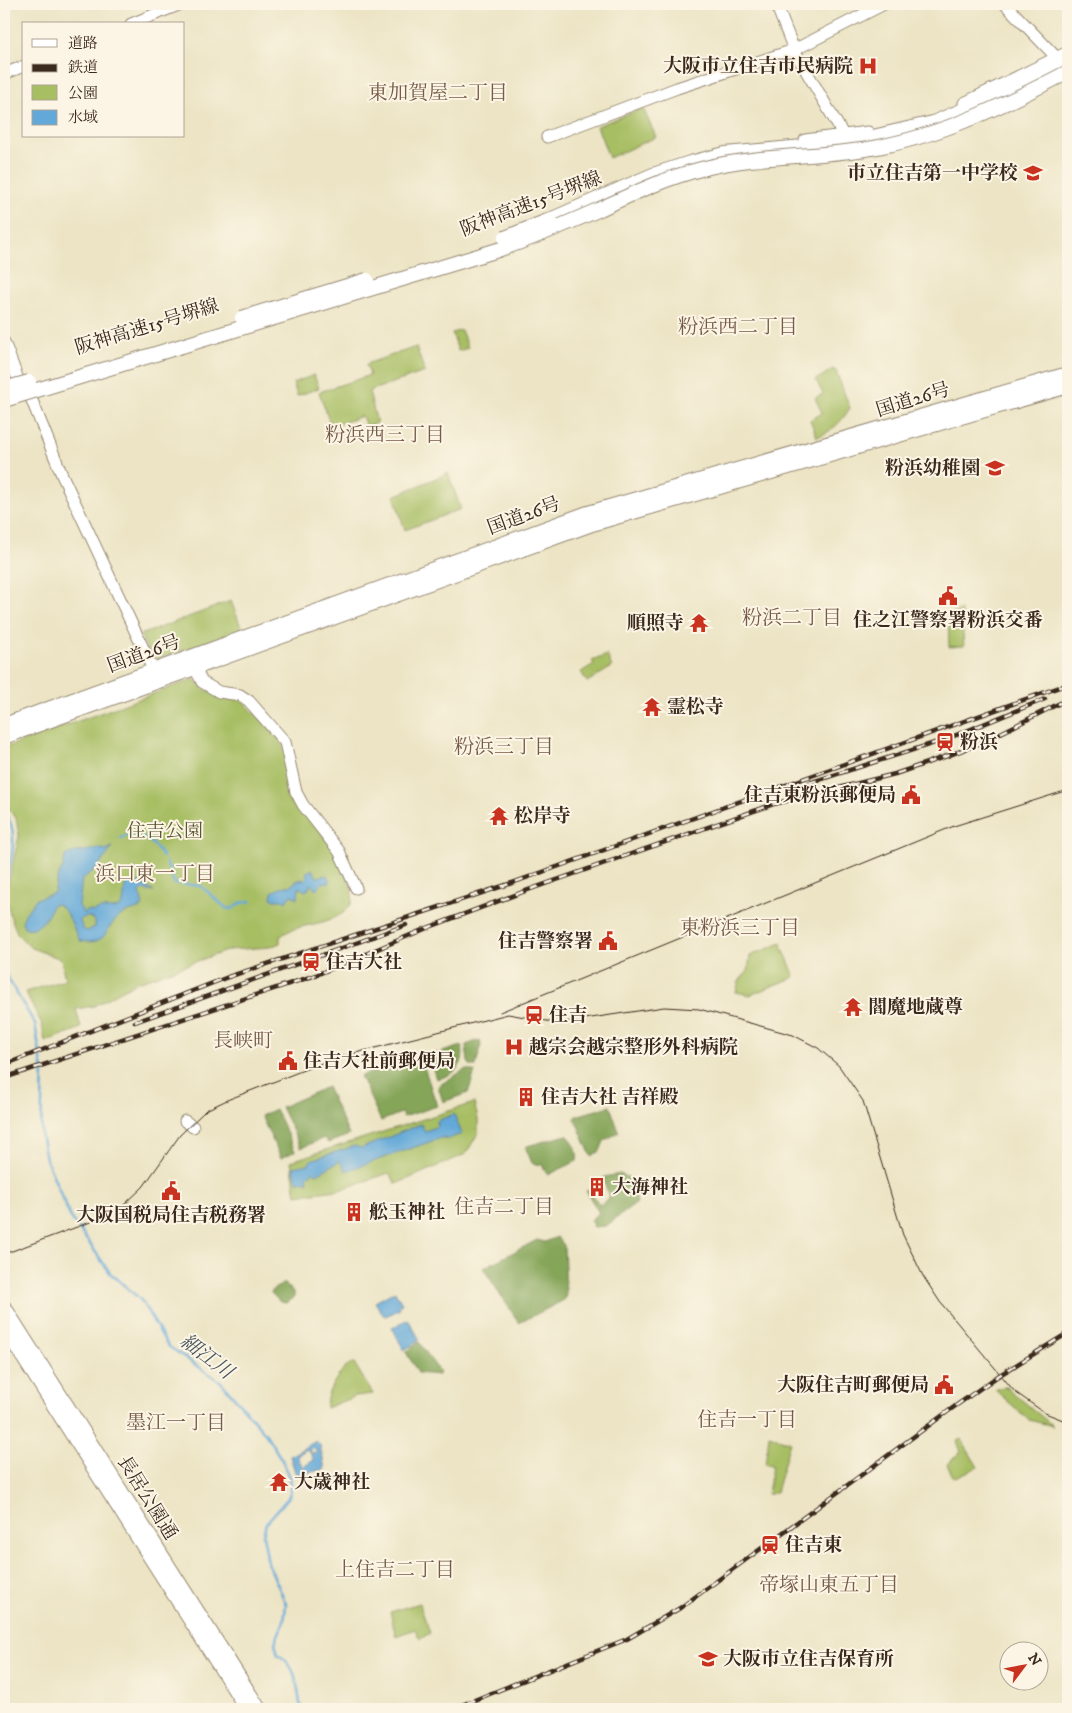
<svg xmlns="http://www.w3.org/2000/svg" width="1072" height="1713" font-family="'IM FELL DW Pica','Noto Serif JP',serif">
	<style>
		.green { fill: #a7be63; stroke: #717440 }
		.forest { fill: #85a559; stroke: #60683c }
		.water { fill: #62a8d8; stroke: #4e697b; fill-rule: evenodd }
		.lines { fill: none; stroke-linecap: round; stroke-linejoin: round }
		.stream { stroke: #62a8d8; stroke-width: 2.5 }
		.secondary-casing { stroke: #948771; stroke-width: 13 }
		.highway-casing { stroke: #948771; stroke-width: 16 }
		.secondary { stroke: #fff; stroke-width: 11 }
		.highway { stroke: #fff; stroke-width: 14 }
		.tram { stroke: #3b2a1e; stroke-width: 1 }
		.rail-casing { stroke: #3b2a1e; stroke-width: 4.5 }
		.rail { stroke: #fcf5e5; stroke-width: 2.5; stroke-dasharray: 8; stroke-linecap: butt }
		.highway-bridge-casing { stroke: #948771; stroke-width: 16; stroke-linecap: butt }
		.highway-bridge { stroke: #fff; stroke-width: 14 }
		.labels { text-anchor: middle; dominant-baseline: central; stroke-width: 4; stroke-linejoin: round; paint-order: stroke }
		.poi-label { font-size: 19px; font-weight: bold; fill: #3b2a1e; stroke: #fcf5e5; text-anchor: start }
		.street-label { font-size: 19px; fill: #3b2a1e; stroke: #fcf5e5 }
		.park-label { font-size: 19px; fill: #5b5633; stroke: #fcf5e5 }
		.neighbourhood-label { font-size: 20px; fill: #765b46; stroke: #fcf5e5 }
		.water-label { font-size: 20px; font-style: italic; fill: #49565f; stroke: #fcf5e5 }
	</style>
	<rect width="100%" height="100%" fill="#fcf5e5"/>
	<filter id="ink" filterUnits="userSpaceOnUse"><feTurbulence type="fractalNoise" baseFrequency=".02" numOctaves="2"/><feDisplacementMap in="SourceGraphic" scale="10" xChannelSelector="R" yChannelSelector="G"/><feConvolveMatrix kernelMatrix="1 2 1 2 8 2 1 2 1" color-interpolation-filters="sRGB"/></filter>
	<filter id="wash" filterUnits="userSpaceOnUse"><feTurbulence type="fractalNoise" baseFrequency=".0096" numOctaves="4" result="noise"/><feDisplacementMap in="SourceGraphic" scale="20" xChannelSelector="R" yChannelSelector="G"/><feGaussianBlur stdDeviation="1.12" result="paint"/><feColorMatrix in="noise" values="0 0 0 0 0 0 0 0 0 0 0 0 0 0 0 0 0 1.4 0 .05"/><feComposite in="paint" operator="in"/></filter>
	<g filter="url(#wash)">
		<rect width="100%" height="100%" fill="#ece4c4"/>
		<g class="green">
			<polygon points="643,108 656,137 609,158 597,126"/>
			<polygon points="461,330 468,348 458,351 452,333"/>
			<polygon points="416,347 425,372 369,391 377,423 366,427 362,416 331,427 319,392 370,375 366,364"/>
			<path d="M833,369L836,371L850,408C842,421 832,432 817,437L810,420L822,413L815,398L823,394L816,380Z"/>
			<polygon points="314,375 319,388 297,396 293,383"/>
			<polygon points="448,473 461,509 405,530 394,496"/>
			<polygon points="231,601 242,629 153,661 140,635"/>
			<polygon points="961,610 964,646 949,647 948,616"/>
			<polygon points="607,655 612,667 587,682 581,672 594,664 592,661"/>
			<path d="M194,679C210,700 226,692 245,703C256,716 272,729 281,743C291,759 286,783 299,801C311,818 362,884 351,904C337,928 296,921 280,937V943L270,947L229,950L135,983L94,1006L76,1009L81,1028L45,1042L42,1024L25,992L65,980L61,959L31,948L18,935L11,918L5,896L19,836L16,818L4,804V748Z"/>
			<polygon points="781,943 795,977 750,995 736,992 739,981 748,971 750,956"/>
			<polygon points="474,1103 478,1119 478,1133 466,1154 396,1184 389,1173 339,1190 296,1195 291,1161"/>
			<path d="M354,1363L373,1394L356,1396L326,1408C324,1395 341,1366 354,1363Z"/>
			<polygon points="1005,1386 1053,1426 1029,1420 995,1390"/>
			<polygon points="769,1435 790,1442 776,1492 768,1494 772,1465 765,1464"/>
			<polygon points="961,1439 978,1467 953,1478 947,1464 961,1452 957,1441"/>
			<polygon points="419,1603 430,1633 420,1639 415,1629 396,1636 390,1612"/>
		</g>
		<g class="forest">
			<polygon points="480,1040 481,1045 476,1066 471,1066 468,1062 466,1045"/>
			<path d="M462,1046C466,1066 454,1076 436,1079L429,1056Z"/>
			<polygon points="421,1058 437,1106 404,1117 401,1113 381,1121 360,1076"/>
			<polygon points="466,1069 475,1072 468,1093 443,1102 438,1086"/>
			<polygon points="327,1087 349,1135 328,1143 324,1138 301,1148 281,1107"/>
			<polygon points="610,1106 619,1132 604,1141 600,1151 591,1156 575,1119 576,1116"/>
			<polygon points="275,1109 295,1151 281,1158 261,1116"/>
			<path d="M567,1135C573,1140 579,1153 577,1161L548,1175L542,1165L532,1163L526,1149L527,1146Z"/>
			<polygon points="620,1174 632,1179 637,1203 606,1226 594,1227 590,1220 599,1213 586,1191 589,1190 600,1205 610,1198 603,1180 604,1177"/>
			<polygon points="557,1237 564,1245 566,1295 564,1300 519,1323 483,1268 537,1240 545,1242"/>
			<polygon points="285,1283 294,1293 294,1298 286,1303 280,1302 271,1293 272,1290"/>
			<polygon points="419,1342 440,1373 438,1375 418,1373 406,1352"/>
		</g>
		<g class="water">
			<path d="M113,847L97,868L82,879L79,906L85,914L88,910L94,912C101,905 115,913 122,905C125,900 123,890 126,884L131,881L141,883L154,892L143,890L140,892L143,907C136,911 127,911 120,916C103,929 109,946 80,941C72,928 71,913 57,904L52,905C48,918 39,931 25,928L22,922L25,914L36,899L54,893L57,879L63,867L65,856C74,850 88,852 99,848L105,850ZM89,917L95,921V927L87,931L83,929L80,921L82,918Z"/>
			<polygon points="312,869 317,877 327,875 330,882 322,883 316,889 310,884 309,889 305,891 299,887 298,898 291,895 287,900 275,900 271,898 272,892 284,886 290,886 298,880 306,879 307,872"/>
			<polygon points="454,1114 462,1134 445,1140 444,1137 346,1171 340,1161 317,1174 313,1172 307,1176 308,1181 297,1182 293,1167 309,1164 311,1160 354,1146 362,1148 421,1124 425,1131 438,1126 437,1121"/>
			<polygon points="395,1291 402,1304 398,1306 400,1309 386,1316 383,1315 375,1302"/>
			<polygon points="408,1319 420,1340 404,1350 392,1328"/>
			<path d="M316,1441L320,1445L325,1469L296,1475L290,1456ZM314,1447L317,1452L310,1453L314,1460L303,1467L297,1456L307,1449L309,1452Z"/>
		</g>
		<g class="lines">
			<g class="stream">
				<path d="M4,812C22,833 9,865 4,889"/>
				<path d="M121,838C141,829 152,841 163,857"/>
				<polyline points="166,862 174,883 201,886 226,908 232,909 240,903 251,901"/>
				<path d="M4,972L35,1024L43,1071L41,1134L46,1159L70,1216L111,1274L141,1300L168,1346L221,1382L265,1433L282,1460L290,1477L291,1490L288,1498L266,1523L263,1535L268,1563L286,1604L284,1621L275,1643L278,1655C298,1665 297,1689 301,1709"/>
			</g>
		</g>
	</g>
	<g filter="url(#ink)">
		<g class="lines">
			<g class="secondary-casing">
				<g id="secondary">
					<polyline points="776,4 794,50 844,136"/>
					<polyline points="1005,4 1057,58"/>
					<polyline points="131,24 181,4"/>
					<polyline points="4,74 24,66"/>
					<polyline points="964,103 1068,52"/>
					<polyline points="547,137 677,88 794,50 884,4"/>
					<polyline points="805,140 868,132"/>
					<polyline points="4,342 19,382 31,398 62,475 157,678"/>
					<polyline points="191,661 202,682 219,692 240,695 249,701 285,742 296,792 303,805 339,851 356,888"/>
					<polyline points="185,1121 193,1127"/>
				</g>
			</g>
			<g class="highway-casing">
				<g id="highway">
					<polyline points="550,220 653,175 690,163 725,154 847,143 933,123 1003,93 1068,60"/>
					<polyline points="4,725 585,514 1068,374"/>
					<polyline points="4,737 592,524 1068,386"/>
					<polyline points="4,1307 259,1709"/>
					<polyline points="4,1327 247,1709"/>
				</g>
			</g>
			<use href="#secondary" class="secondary"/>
			<use href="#highway" class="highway"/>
			<g class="tram">
				<polyline points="500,1012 954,826 1068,790"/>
				<polyline points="4,1254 104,1217 125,1204 143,1187 180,1135 206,1110 227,1100 332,1059 508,1014 558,1023 664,1007 699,1009 793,1035 818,1048 839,1066 863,1101 903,1235 923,1276 940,1302 1015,1392 1045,1413 1068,1422"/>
			</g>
			<g class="rail-casing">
				<g id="rail">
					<polyline points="809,783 944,740 1045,699"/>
					<polyline points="135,1022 406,925"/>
					<polyline points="4,1065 228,977 512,883 1068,684"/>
					<polyline points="4,1078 316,975 427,928 528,890 774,804 895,774 950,755 981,743 1068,699"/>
					<polyline points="452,1709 627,1639 680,1608 954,1407 998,1376 1068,1333"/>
				</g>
			</g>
			<use href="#rail" class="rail"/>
			<g class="highway-bridge-casing">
				<g id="highway-bridge">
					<polyline points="505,238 550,220"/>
					<polyline points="242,318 367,280"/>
					<polyline points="4,389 29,382"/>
					<path d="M4,400L498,250C533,238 566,224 600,209C634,193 668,177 705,168C762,154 821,158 878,147C946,134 1008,103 1068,72"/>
				</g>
			</g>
			<use href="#highway-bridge" class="highway-bridge"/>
		</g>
	</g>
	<defs>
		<g id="hospital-bare" transform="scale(1.5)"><path d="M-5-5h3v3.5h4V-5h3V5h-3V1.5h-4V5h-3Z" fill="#c8321e" stroke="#fcf5e5" stroke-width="2.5" paint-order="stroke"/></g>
		<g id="school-bare" transform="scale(1.5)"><path d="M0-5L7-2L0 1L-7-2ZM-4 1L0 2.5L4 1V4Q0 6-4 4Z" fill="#c8321e" stroke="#fcf5e5" stroke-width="2.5" paint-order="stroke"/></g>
		<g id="civic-bare" transform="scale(1.5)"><path d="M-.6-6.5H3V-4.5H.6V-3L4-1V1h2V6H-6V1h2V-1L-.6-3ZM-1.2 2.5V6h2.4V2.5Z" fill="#c8321e" stroke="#fcf5e5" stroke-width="2.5" paint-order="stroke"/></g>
		<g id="temple-bare" transform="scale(1.5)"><path d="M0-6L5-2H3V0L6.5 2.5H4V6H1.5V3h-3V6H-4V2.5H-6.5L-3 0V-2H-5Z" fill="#c8321e" stroke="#fcf5e5" stroke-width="2.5" paint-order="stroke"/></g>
		<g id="station-bare" transform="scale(1.5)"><path d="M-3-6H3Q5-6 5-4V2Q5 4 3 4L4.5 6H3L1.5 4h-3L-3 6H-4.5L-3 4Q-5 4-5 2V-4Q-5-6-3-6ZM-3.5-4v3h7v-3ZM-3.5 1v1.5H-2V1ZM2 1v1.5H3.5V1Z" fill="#c8321e" stroke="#fcf5e5" stroke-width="2.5" paint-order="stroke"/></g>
		<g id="building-bare" transform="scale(1.5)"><path d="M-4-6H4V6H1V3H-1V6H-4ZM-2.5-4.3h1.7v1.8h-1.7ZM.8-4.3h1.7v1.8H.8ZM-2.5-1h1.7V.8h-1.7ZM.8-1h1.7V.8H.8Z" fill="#c8321e" stroke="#fcf5e5" stroke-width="2.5" paint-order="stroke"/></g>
	</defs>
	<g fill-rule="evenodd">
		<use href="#hospital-bare" x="868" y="66"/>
		<use href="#school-bare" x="1033" y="173"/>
		<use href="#school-bare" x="995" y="468"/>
		<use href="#civic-bare" x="948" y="596"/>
		<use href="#temple-bare" x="699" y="623"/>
		<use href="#temple-bare" x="652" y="707"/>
		<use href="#station-bare" x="945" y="742"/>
		<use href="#civic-bare" x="911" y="795"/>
		<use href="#temple-bare" x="499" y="816"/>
		<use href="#civic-bare" x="608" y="941"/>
		<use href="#station-bare" x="311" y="962"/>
		<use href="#temple-bare" x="853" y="1007"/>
		<use href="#station-bare" x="534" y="1015"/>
		<use href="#hospital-bare" x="514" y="1047"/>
		<use href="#civic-bare" x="288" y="1061"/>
		<use href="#building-bare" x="526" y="1097"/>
		<use href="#building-bare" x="597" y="1187"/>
		<use href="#civic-bare" x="171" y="1191"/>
		<use href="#building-bare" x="354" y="1212"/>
		<use href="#civic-bare" x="944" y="1385"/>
		<use href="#temple-bare" x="279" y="1482"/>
		<use href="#station-bare" x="770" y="1545"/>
		<use href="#school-bare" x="708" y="1659"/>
	</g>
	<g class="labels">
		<g class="poi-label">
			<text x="853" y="66" text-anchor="end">大阪市立住吉市民病院</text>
			<text x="1018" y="173" text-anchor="end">市立住吉第一中学校</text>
			<text x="980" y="468" text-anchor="end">粉浜幼稚園</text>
			<text x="948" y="620" text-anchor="middle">住之江警察署粉浜交番</text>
			<text x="684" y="623" text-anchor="end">順照寺</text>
			<text x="667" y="707">霊松寺</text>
			<text x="960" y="742">粉浜</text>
			<text x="896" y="795" text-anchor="end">住吉東粉浜郵便局</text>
			<text x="514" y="816">松岸寺</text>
			<text x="593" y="941" text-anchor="end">住吉警察署</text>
			<text x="326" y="962">住吉大社</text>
			<text x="868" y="1007">閻魔地蔵尊</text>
			<text x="549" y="1015">住吉</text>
			<text x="529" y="1047">越宗会越宗整形外科病院</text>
			<text x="303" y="1061">住吉大社前郵便局</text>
			<text x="541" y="1097">住吉大社 吉祥殿</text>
			<text x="612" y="1187">大海神社</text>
			<text x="369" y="1212">舩玉神社</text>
			<text x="171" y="1215" text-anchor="middle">大阪国税局住吉税務署</text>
			<text x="929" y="1385" text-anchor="end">大阪住吉町郵便局</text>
			<text x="294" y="1482">大歳神社</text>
			<text x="785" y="1545">住吉東</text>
			<text x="723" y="1659">大阪市立住吉保育所</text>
		</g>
		<g class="street-label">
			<text transform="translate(531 204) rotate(-21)">阪神高速15号堺線</text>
			<text transform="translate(147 327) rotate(-17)">阪神高速15号堺線</text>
			<text transform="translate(913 400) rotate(-17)">国道26号</text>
			<text transform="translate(524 516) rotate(-20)">国道26号</text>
			<text transform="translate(144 654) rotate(-20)">国道26号</text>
			<text transform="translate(147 1498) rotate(58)">長居公園通</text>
		</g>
		<g class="park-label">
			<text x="165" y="831">住吉公園</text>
		</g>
		<g class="neighbourhood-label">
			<text x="438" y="93">東加賀屋二丁目</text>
			<text x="738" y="327">粉浜西二丁目</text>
			<text x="385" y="435">粉浜西三丁目</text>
			<text x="792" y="618">粉浜二丁目</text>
			<text x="504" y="747">粉浜三丁目</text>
			<text x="155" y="874">浜口東一丁目</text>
			<text x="740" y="928">東粉浜三丁目</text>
			<text x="243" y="1041">長峡町</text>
			<text x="504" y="1207">住吉二丁目</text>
			<text x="747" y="1420">住吉一丁目</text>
			<text x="176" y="1423">墨江一丁目</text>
			<text x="395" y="1570">上住吉二丁目</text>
			<text x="829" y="1585">帝塚山東五丁目</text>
		</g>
		<g class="water-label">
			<text transform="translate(206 1357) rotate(37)">細江川</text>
		</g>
	</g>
	<rect width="1072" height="1713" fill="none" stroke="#fcf5e5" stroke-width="20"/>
	<rect x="22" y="22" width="162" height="115" fill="#fcf5e5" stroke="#afa495"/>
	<rect x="32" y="39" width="25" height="8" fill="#ffffff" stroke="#afa495"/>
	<text x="68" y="48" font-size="15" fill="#3b2a1e">道路</text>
	<rect x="32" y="64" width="25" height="8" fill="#3b2a1e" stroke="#afa495"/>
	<text x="68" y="72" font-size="15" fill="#3b2a1e">鉄道</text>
	<rect x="32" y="85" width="25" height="15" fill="#a7be63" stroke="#afa495"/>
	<text x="68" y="98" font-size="15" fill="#3b2a1e">公園</text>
	<rect x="32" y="110" width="25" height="15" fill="#62a8d8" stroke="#afa495"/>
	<text x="68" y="122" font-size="15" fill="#3b2a1e">水域</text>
	<g transform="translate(1024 1666) rotate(58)"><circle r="24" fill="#fcf5e5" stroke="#afa495"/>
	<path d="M0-4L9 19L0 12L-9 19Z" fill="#c8321e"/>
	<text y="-8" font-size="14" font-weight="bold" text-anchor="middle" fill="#3b2a1e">N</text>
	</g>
</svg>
